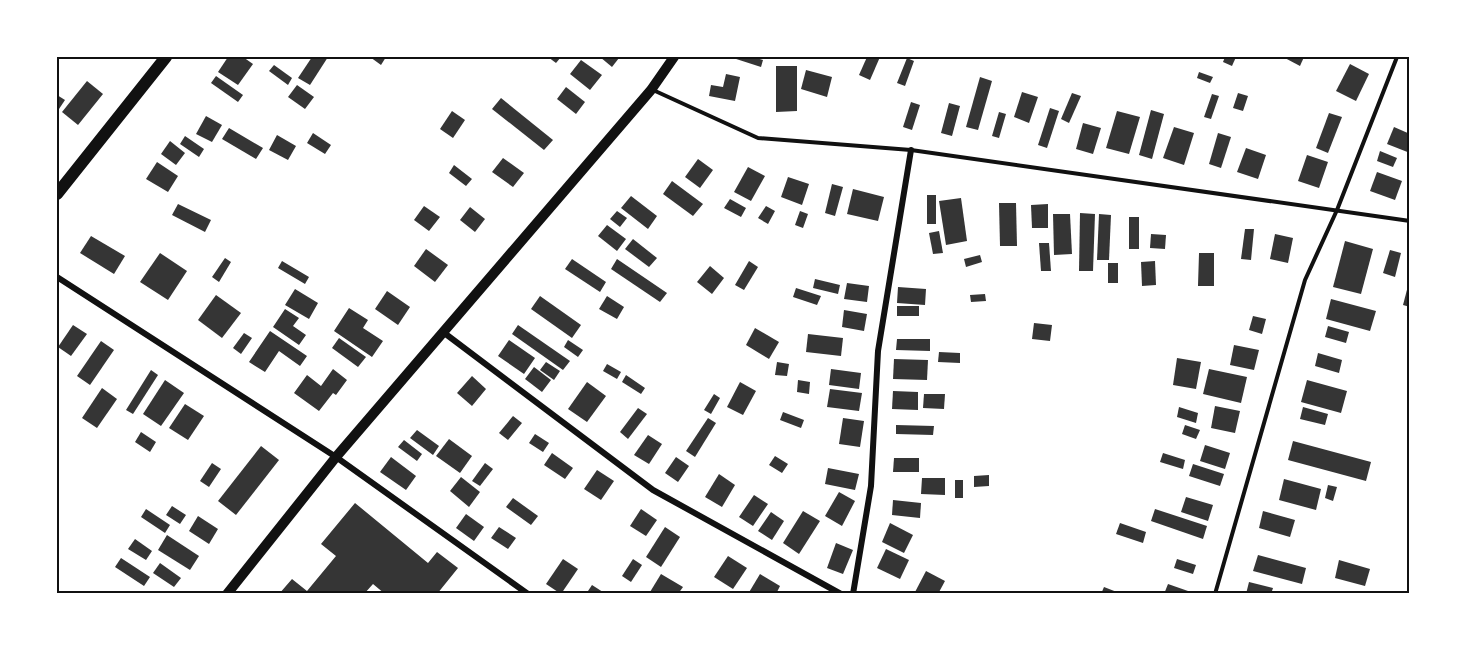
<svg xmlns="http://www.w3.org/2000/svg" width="1467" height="651" font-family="'IBM Plex Serif',serif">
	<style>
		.building { fill: #353535 }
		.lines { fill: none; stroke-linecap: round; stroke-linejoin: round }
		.service { stroke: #111; stroke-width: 4 }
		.minor { stroke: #111; stroke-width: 6 }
		.tertiary { stroke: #111; stroke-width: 10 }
		.secondary { stroke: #111; stroke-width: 12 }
		.neatline { fill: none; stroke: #111; stroke-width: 2 }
	</style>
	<rect width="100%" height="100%" fill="#fff"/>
	<g class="building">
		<polygon points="228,57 243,57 253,64 238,85 218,72"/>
		<polygon points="312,57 328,57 310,85 298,78"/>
		<polygon points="370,57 386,57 381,65"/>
		<polygon points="548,57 561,57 556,63"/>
		<polygon points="600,57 618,57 619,58 612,67"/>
		<polygon points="730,57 753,57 763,60 761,67"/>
		<polygon points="867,57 880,57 870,80 859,75"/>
		<polygon points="1225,57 1236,57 1232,66 1223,62"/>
		<polygon points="1283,57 1304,57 1300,66"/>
		<polygon points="907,58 914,61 905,86 897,83"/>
		<polygon points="581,60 602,75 590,90 570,74"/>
		<polygon points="1350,64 1369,74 1356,101 1336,91"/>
		<polygon points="274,65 292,78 288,85 269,71"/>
		<polygon points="776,66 797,66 797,111 776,112"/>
		<polygon points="806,70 832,77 827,97 801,89"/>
		<polygon points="1199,72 1213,77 1210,83 1197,78"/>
		<polygon points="726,74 740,77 735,101 709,96 711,85 723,87"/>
		<polygon points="216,76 243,95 238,102 211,83"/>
		<polygon points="980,77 992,81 978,130 966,127"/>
		<polygon points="87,81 103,94 78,125 62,112"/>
		<polygon points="297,85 314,97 305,109 288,97"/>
		<polygon points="566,87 585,102 576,114 557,99"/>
		<polygon points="1022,92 1038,97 1029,123 1014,117"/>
		<polygon points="1072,93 1081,96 1069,123 1061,119"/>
		<polygon points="1238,93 1248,96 1243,111 1233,108"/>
		<polygon points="1212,94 1219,96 1211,119 1204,117"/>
		<polygon points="57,95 65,100 57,112"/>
		<polygon points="501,98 553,140 544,150 492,109"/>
		<polygon points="911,102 920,105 912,130 903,127"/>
		<polygon points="949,103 960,106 952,136 941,133"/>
		<polygon points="1050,108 1059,111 1047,148 1038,145"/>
		<polygon points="1151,110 1164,114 1152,159 1139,155"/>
		<polygon points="452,111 465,120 453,138 440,129"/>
		<polygon points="1117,111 1140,117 1129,154 1106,148"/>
		<polygon points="999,112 1006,114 999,138 992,136"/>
		<polygon points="1329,113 1342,117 1328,153 1316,148"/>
		<polygon points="206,116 222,125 212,142 196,134"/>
		<polygon points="1083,123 1101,128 1093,154 1076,149"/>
		<polygon points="1174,127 1194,133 1184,165 1163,158"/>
		<polygon points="1394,127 1410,134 1410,153 1387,144"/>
		<polygon points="229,128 263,148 256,159 222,139"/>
		<polygon points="313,133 331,145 325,154 307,143"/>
		<polygon points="1218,133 1231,137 1221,168 1209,164"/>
		<polygon points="277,135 296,146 288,160 269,150"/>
		<polygon points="185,136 204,149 199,157 180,144"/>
		<polygon points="170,141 185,153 176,165 161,154"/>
		<polygon points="1246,148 1266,155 1258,179 1237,172"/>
		<polygon points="1380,151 1397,158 1393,167 1377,161"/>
		<polygon points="1307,155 1328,162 1319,188 1298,181"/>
		<polygon points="503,158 524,173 513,187 492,172"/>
		<polygon points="698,159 713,170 700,188 685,177"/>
		<polygon points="157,162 178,176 168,192 146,179"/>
		<polygon points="454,165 472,179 466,186 449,173"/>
		<polygon points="748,167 765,176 751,201 734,192"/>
		<polygon points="1377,172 1402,181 1395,200 1370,191"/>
		<polygon points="788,177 809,184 802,205 781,197"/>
		<polygon points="672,181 703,204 693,216 663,194"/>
		<polygon points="832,184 843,187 835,216 825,213"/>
		<polygon points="853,189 884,197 878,221 847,214"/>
		<rect x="927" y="195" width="9" height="29"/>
		<polygon points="631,196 657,216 648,229 621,208"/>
		<polygon points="961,198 967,241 946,245 939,201"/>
		<polygon points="730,199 746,208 741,217 724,208"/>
		<polygon points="999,203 1016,203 1017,246 1000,246"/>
		<polygon points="178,204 211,220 205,232 172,215"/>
		<polygon points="1048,204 1048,228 1032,228 1031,205"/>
		<polygon points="424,206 440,217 429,231 414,220"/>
		<polygon points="766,206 775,211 768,224 758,218"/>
		<polygon points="470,207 485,219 475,232 460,220"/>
		<polygon points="617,211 627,218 620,227 610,219"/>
		<polygon points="800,211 808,214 803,228 795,225"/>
		<polygon points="1080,213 1095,214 1093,271 1079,271"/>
		<polygon points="1053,214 1070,214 1072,254 1054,255"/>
		<polygon points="1099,214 1111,215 1109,260 1097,260"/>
		<rect x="1129" y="217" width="10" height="32"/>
		<polygon points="607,225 626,239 617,251 598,236"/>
		<polygon points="1245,229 1254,229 1251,260 1241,259"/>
		<polygon points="939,231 943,253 933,254 929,233"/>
		<polygon points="1151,234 1166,235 1165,249 1150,248"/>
		<polygon points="1275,234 1293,238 1288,263 1270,259"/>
		<polygon points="91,236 125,256 114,274 80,253"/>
		<polygon points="633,239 657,258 649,267 625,249"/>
		<polygon points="1345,241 1373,249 1361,294 1333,287"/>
		<polygon points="1039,243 1049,243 1051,271 1041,271"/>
		<polygon points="426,249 448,265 435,282 414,266"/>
		<polygon points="1390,250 1401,253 1395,277 1383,273"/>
		<polygon points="160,253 187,271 168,300 140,282"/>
		<polygon points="1199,253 1214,253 1214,286 1198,286"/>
		<polygon points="980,255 982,262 966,267 964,259"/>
		<polygon points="225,258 231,262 219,282 212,277"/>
		<polygon points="572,259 606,282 600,292 565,269"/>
		<polygon points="617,259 667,293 660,302 611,269"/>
		<polygon points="282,261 309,277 305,284 278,268"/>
		<polygon points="749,261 758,267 744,290 735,285"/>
		<polygon points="1155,261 1156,285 1142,286 1141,262"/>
		<rect x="1108" y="263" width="10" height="20"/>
		<polygon points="710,266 724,278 712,294 697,282"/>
		<polygon points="815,279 840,285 838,294 813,288"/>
		<polygon points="1409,282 1410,282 1410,307 1403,305"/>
		<polygon points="847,283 869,286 867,302 844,299"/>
		<polygon points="898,287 926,289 925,305 897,303"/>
		<polygon points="796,288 821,296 817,305 793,297"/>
		<polygon points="295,289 318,303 309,319 285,305"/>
		<polygon points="387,291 410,307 398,325 375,309"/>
		<polygon points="985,294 986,301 971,302 970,295"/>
		<polygon points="216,295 241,313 222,338 198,320"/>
		<polygon points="540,296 581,325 572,338 531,309"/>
		<polygon points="607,296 624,307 617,319 599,309"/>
		<polygon points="1331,299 1376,311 1370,331 1326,319"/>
		<rect x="897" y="306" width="22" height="10"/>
		<polygon points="349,308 368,320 363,328 383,341 372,357 334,331"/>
		<polygon points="285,309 299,318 293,326 306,335 299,345 273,327"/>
		<polygon points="844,310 867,314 864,331 842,327"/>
		<polygon points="1253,316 1266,319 1262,334 1249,330"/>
		<polygon points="1034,323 1052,325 1050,341 1032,339"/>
		<polygon points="73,325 87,334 71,356 58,347"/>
		<polygon points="518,325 570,361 563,370 512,334"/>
		<polygon points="1328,326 1349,332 1346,343 1325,337"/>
		<polygon points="755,328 779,342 769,359 746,345"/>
		<polygon points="270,331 307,356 300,366 279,351 265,372 249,362"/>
		<polygon points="244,333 252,338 241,354 233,348"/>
		<polygon points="808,334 843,338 841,356 806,352"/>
		<polygon points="339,338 366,357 358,367 332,348"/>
		<polygon points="897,339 930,339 930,351 896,350"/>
		<polygon points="509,340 535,358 524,374 498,356"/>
		<polygon points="568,340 583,350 578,357 564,347"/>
		<polygon points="101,341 114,350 90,385 77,376"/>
		<polygon points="1234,345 1259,350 1254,370 1230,365"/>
		<polygon points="939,352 960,353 960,363 938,362"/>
		<polygon points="1318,353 1342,360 1339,373 1315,366"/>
		<polygon points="1177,358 1201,362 1196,389 1173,385"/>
		<polygon points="894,359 928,360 927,380 893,379"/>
		<polygon points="546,362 560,371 554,380 540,370"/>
		<polygon points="777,362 789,364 787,376 775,375"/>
		<polygon points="607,364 621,372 617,379 603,371"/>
		<polygon points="534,367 551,380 542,392 525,379"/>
		<polygon points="333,369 347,380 336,395 333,393 319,411 294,393 307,375 321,386"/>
		<polygon points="831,369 861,373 859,389 829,385"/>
		<polygon points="1209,369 1247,377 1241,403 1203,394"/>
		<polygon points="151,370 158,375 133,414 126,410"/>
		<polygon points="626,375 645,388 641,394 622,382"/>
		<polygon points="472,376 486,389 472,406 457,393"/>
		<polygon points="165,380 184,393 161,426 143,414"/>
		<polygon points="798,380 810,382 809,394 797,392"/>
		<polygon points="1307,380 1347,391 1341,413 1301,402"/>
		<polygon points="587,382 606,396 587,422 568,409"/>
		<polygon points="740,382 756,391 743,415 727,407"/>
		<polygon points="102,388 117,399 97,428 82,418"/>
		<polygon points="830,389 862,393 859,411 827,407"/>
		<polygon points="893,391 918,392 918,410 892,409"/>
		<polygon points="714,394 720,398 711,414 704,410"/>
		<polygon points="924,394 945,394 944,409 923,408"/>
		<polygon points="185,404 204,416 188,440 169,428"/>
		<polygon points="1215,406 1240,411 1235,433 1211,428"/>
		<polygon points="1179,407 1198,413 1196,423 1177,417"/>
		<polygon points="1303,407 1328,414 1325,425 1300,419"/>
		<polygon points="638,408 647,414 628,439 620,432"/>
		<polygon points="783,412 804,420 801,428 780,420"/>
		<polygon points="513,416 522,423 508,440 499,433"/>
		<polygon points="708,418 716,423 695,457 686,451"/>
		<polygon points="843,418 864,421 860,447 839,444"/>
		<polygon points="896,425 934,426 933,435 896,434"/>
		<polygon points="1185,425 1200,430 1196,439 1182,434"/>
		<polygon points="417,430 439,446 433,455 410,438"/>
		<polygon points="141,432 156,442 150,452 135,442"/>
		<polygon points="535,434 549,443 543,452 529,443"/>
		<polygon points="648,435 662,444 649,464 634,455"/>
		<polygon points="449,439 472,456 460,473 436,456"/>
		<polygon points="404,440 422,454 417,461 398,447"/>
		<polygon points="1293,441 1371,462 1366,481 1288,460"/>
		<polygon points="1205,445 1230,453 1225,469 1200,461"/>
		<polygon points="261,446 279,460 236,515 218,501"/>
		<polygon points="552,453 573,468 565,479 544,465"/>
		<polygon points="1163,453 1185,460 1183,469 1160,462"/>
		<polygon points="775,456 788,464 782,473 769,465"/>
		<polygon points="391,457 416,476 406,490 380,472"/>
		<polygon points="676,457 689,466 678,482 665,473"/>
		<polygon points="894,458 919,458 919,472 893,472"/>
		<polygon points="212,463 221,469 209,487 200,481"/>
		<polygon points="485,463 493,469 480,486 472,481"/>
		<polygon points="1193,464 1224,474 1220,486 1189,476"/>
		<polygon points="828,468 859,474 855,490 825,484"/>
		<polygon points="597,470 614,481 601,500 584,489"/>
		<polygon points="719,474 735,485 722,507 705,497"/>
		<polygon points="989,475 989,486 974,487 974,476"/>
		<polygon points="461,477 480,492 469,507 450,491"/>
		<polygon points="922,478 945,478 945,495 921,494"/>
		<polygon points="1284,479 1321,489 1316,510 1279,500"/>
		<rect x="955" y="480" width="8" height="18"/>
		<polygon points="1328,485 1337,487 1333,501 1325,498"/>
		<polygon points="839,492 855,501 842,526 825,516"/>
		<polygon points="754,495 768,504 753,526 739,517"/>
		<polygon points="1186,497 1213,505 1208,521 1181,512"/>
		<polygon points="513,498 538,516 531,525 506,507"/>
		<polygon points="893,500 921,503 920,518 892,515"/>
		<polygon points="355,503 428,563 437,552 458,568 437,594 385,594 373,584 364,594 279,594 292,579 307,591 336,556 321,544"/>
		<polygon points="172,506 186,515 180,524 166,515"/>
		<polygon points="146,509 170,525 165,533 141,517"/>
		<polygon points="641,509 657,520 646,536 630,526"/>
		<polygon points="1155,509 1207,526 1203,539 1151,521"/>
		<polygon points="803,511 820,521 799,554 783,543"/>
		<polygon points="1263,511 1295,520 1290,537 1259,528"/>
		<polygon points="771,512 784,521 772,540 758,531"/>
		<polygon points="466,514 484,527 474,541 456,528"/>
		<polygon points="198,516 218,529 209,544 189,531"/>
		<polygon points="890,523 913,535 904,553 882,542"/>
		<polygon points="1120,523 1146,532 1143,543 1116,534"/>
		<polygon points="499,527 516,538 508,549 491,538"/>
		<polygon points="665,527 680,537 661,567 646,557"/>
		<polygon points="167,535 199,556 190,570 158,550"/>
		<polygon points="135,539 152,551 146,560 128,549"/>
		<polygon points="836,543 853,550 843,574 827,568"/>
		<polygon points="886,549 909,560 900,579 877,568"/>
		<polygon points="1258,555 1306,568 1302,584 1253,571"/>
		<polygon points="728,556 747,568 733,589 714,577"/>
		<polygon points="121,558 150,577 144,586 115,567"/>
		<polygon points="563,559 578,569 561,594 546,584"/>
		<polygon points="633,559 642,565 631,582 622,576"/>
		<polygon points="1177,559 1196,565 1193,574 1174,568"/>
		<polygon points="1339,560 1370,569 1365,586 1335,578"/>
		<polygon points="160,563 181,578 174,587 153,573"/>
		<polygon points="926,571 945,581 938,594 914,594"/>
		<polygon points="661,574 683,587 678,594 653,594 650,592"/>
		<polygon points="760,574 780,586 776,594 748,594"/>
		<polygon points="1249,582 1273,588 1271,594 1246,594"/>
		<polygon points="1168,584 1188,591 1187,594 1164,594"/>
		<polygon points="592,585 606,594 586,594"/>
		<polygon points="1104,587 1122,594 1101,594"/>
	</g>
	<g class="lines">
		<g class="service">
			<polyline points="653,90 758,138 911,150 1410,221"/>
			<polyline points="1215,594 1305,280 1337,210 1397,57"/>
		</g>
		<g class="minor">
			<polyline points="57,277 336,457 528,594"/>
			<polyline points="443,332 653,490 841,594"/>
			<polyline points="853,594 871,486 878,351 911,150"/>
		</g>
		<polyline class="tertiary" points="227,594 336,457 651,90 674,57"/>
		<polyline class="secondary" points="57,194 166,57"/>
	</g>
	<rect width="1467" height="651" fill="none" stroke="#ffffff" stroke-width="117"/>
	<rect x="58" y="58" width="1350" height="534" class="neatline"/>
</svg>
